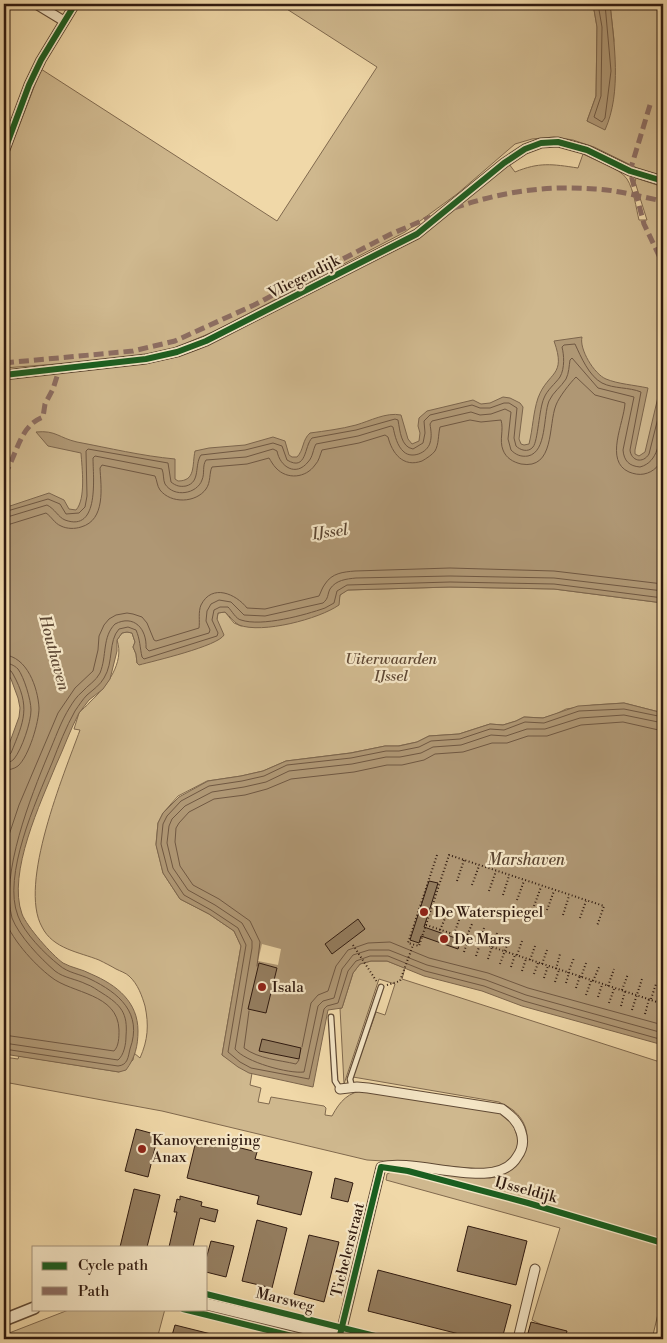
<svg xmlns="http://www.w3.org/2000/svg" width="667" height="1343" font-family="'Libre Bodoni',serif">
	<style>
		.green { fill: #cfb88e; stroke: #80694e }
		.water { fill: #af9774; stroke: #7c654c }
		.pier { fill: #f0d8a8 }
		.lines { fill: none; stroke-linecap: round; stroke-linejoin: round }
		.shore { stroke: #705842; stroke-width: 1 }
		.building { fill: #947d5f; stroke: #301a0f }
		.service-casing { stroke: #604a35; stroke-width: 7 }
		.minor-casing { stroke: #604a35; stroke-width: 11 }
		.tertiary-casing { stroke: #604a35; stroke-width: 14 }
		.path { stroke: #301a0f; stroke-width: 2; stroke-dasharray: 1 2.5; stroke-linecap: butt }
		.service { stroke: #f5e6c6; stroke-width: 4.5 }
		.minor { stroke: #f5e6c6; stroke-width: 9 }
		.tertiary { stroke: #f5e6c6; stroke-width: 11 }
		.quiet { stroke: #8d6e63; stroke-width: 5; stroke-dasharray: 10 5; stroke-linecap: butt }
		.cycleway-casing { stroke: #f5e6c6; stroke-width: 9 }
		.cycleway { stroke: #1b5e20; stroke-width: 6 }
		.poi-dot { fill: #8f2418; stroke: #f5e6c6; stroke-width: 2 }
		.labels { text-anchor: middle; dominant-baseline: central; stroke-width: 4.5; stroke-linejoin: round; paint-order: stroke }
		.street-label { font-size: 15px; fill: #301a0f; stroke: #f5e6c6 }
		.park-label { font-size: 15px; font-style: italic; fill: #604935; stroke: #f5e6c6 }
		.poi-label { font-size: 15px; fill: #301a0f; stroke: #f5e6c6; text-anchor: start }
		.water-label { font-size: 16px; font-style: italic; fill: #5c4632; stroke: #f5e6c6 }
	</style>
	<rect width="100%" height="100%" fill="#f0d8a8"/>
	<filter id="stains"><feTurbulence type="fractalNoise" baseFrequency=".004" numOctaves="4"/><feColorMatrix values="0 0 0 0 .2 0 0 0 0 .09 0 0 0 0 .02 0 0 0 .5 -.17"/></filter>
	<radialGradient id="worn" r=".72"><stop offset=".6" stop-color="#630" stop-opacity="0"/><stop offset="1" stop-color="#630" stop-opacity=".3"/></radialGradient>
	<g class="green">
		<polygon points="279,4 593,4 597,27 596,96 587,121 605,129 614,40 610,4 663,4 663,176 637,168 594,147 573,140 554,137 532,139 515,144 457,194 405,232 215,331 175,348 137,358 4,368 4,165 41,69 277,221 377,67"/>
		<path d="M583,154C595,160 620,168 627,179C634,190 636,208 639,220H647L635,182L636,178L663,187V462L4,535V379L143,364L177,357L199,349L263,316L441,219L509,164L515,172C539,162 552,164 578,168Z"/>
		<path d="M450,587L554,589L663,603V713L624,703L593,705L566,709L556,714L543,718L524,717L516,721L503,725L490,724L459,734L429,736L417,742L398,746H385L350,753L286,761L263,771L241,776L207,781L178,796L163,813L158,823L156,844L163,873L180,899L209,914L234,931L241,946L222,1055L252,1073L250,1085L261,1088L258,1102L269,1104L271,1097L324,1106L326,1108L325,1115L332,1116C340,1101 348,1092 366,1090L497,1110L512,1122L518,1138V1146L514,1156L502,1166L485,1170L417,1163L367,1160L162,1111L4,1082V1057L18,1059L19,1056L119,1072L133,1060L134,1053L140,1058C148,1040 149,1025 145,1006C142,996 138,984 129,976C126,973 120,971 116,969C111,966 105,963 99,960C79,952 53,949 42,927C18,884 64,774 80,730L74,729C76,724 77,718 79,713C82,709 87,706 90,702C106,687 125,663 117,640L122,633L127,632L132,633L135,642L133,647L136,654L137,663L217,619L218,613L225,612L234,623L241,626L339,600L340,595L347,590Z"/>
		<path d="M371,961H387L405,968L402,979L663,1063V1293L652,1339H592L552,1330L532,1320L560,1228L386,1180L387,1174L397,1169L490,1178C524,1173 541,1133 513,1110C509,1107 504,1105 499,1102L353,1077L376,1012L385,1015L395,984L379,979L344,1084L340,1008H342L353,973L360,964Z"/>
		<polygon points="71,1309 165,1309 157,1339 4,1339 4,1335"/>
	</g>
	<g class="water">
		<path d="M593,4H610C614,43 622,92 605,130L587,121L596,96L597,27Z"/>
		<path d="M582,337C579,349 594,374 606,379C618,384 634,385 648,388L635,450V454L639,456L645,452L658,397L660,393H663V603L554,589L450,587L348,590L340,595L339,605C319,619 262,634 239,625C233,622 230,616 225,612L218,613L217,619L224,635C218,646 154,661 139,665L137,663L136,654L133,647L135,642L132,633L127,632L122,633L117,640V651L110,679L103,689L89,700L79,713C70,730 64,748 56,765C41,802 7,873 22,914C27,927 52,955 63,963C72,968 82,969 91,974C117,985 138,1002 138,1031C138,1046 135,1058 126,1070L119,1072L4,1054V758L19,717L20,708L18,698L11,679L9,676L4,674V508L49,493L64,500L69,509L76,510C86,499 82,468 81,453L48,446L36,432C56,430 59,438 77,442C109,448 142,456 175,459V479L178,481C196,481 192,465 195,451L209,448L245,445L273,437L285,441L289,455L292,457H297C304,450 302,440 310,433C325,431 341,429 356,425C370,421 386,412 401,415L408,439L412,444L419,441L420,433L418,426L419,418L427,411L473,400L481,404L490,403L503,397L510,398L520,403L523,407L519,439L521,444L524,445L529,444C533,428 533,413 538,398C548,371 567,377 554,341Z"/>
		<polygon points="624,703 663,713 663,1045 522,1006 482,991 424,976 387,961 371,961 360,964 353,973 342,1008 328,1010 313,1087 249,1073 238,1067 222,1055 241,946 234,931 209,914 180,899 163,873 156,845 158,823 163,813 179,797 208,781 241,776 263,771 286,761 351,753 385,746 399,746 417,742 429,736 459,734 490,724 503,725 516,721 524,717 543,718 578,706"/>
	</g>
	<polygon class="pier" points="262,944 281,949 278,965 258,961"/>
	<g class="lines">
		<g class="shore">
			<polyline points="598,4 602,27 601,96 594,117 602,122 605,118 611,71 605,4"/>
			<path d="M4,512L48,499L60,504L66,514L79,513L85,507L87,496L86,451L88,449L168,463L171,482C176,486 180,487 186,486C201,482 194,465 201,455L245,450L273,443L282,446L287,460C307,472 304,446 312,438L356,430L395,419L398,420C400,431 401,447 413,449L423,443L425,433L424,421L430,415L472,405L480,408H490L504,403H509L517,408L514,438L516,446C520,450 528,453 533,447C538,441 539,409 544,398C547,390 555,384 560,377C565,368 564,355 562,347L564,345L575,344C581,357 589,376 602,383C614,389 629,387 641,392L630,450C631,461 643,464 649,454L663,398"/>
			<path d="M4,518L47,505C55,509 58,517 65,520C100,533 93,476 93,458L95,456L162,469C164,474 163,480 165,484C174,498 197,494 202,480C205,473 202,466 206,460L246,457L273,449L277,451C280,467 296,477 308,462C313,457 313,449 316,444L358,436L391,426L393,427C395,436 397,446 404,452C412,459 427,453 430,443C432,436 431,431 430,424L432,421L471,412L480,415L491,414L505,409L511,412L508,439L511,450C516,455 521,457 528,456C547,452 543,416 549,401C553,392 561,387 566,379C569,373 569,366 570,360L572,358L598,388L634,397L623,450C624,461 629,466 640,467C659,462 659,440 663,423"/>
			<path d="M4,526L46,513C52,517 54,523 61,526C67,529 75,529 81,527C106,520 101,487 100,468L102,465L155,476C157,480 157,486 160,490C171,504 196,503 206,489C211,482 209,473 212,467L247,464L269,458C271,461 273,465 276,468C287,480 306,478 315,465C319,461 320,455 322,450L359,443L385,435L388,437C392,453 403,468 422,461C427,458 432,455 435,451C439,444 438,435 440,427L470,420L481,422L501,420C504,430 499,440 503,450C506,458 513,462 521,464C555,470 548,425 556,405C559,397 570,383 576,377L595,395L625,403C624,423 604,461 629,472C634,474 639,475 644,474C654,472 660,465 663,456"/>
			<path d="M4,655C27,656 38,688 39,708C39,722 29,756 18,766C14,769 9,770 4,770"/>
			<path d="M4,663C9,663 14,665 18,669C24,677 31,700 31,710C31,722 22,749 14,759C11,762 8,763 4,763"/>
			<path d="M4,669L11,671L13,674C31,707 24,721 11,753L8,756L4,757"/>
			<polyline points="663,717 624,709 579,711 544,723 525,722 504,730 490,729 460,739 431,741 419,747 399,751 386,751 351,758 287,765 264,776 242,781 209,786 181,801 167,816 163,824 161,844 168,871 184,895 211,910 238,928 246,945 228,1052 240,1062 251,1068 309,1079 324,1009 327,1006 338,1003 348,971 356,961 370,956 388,956 425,971 484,986 524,1001 663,1040"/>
			<path d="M663,723L624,715L580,718L545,729H527L506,736L491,735L461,745L433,747L421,753L400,757H386L352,764L289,771L266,782L244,787L212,792L185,806L172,819L169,826L167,843L173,868L188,890L215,905L242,923L252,941V948L235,1049C245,1062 289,1074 304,1072L318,1006L323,1001L334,998L342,969L353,955L369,950H389L427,965L486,980L526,995L663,1033"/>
			<path d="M4,860L8,838L19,805L58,713L75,688L93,671L98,650L99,636L104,625L109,619L116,615L127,613L133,614L142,617L147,623L154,640L156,641L199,628C200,621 198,612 201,605C212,583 236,594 247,608L265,609L319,596C321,592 322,588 325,584C332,573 343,572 355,571L450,568L554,571L663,584"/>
			<path d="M4,916C9,937 34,964 51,977C72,994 118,993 119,1030C119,1037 119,1046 114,1051L4,1035"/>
			<polyline points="257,966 260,942 250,921 219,899 193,885 180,866 175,842 176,828 179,823 189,812 214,799 245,795 267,789 291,779 354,772 387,765 402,765 424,760 435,754 463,752 492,743 507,743 528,736 547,736 581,725 623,722 663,731"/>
			<path d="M249,1011L244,1048C259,1059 279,1060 296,1064L299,1060"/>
			<path d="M4,1043L118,1060C124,1055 126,1044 126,1036C128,1013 121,1005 102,993C97,990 92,986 86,984C76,979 64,978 55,971C40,958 19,936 12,918C0,874 31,796 48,755C55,739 61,721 70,707C73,702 77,696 82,692C88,685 96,681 100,673C107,656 102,637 115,624C134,614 147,629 146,648L149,651L209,633L210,630L206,621L207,611L211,604L219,600L231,602L244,615L265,616L323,603C329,598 327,595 330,589C336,580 346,579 356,578L450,576L554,578L663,591"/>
			<polyline points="302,1047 311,1003 318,995 328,991 336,966 348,950 368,943 390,942 429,958 488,973 528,988 663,1025"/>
			<path d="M4,1049L118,1066C128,1065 128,1057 130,1049C143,1013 119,993 90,979C80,974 68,973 59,965C45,954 24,933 18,916C2,876 36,801 52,763C59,745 66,727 75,711C79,705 83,699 87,695C94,689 100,685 104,678C114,662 108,641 119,629L128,627L136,630C140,639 140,648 142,657L144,659L217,636L218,633L212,620L214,610L220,607H228C232,611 236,619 241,620C262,627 305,615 325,608L334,603L337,591L347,585L450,582L554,584L663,598"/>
		</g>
	</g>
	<g class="building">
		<polygon points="429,881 438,883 424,927 461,940 458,949 421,936 419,943 410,940"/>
		<polygon points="358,919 365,929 332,954 325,944"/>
		<polygon points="259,963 277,968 266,1013 248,1009"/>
		<polygon points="262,1039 301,1048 299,1059 259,1051"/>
		<polygon points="136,1129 158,1135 148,1177 125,1171"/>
		<polygon points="199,1141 211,1144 212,1141 257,1152 255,1159 312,1172 301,1215 257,1204 259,1196 187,1178 195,1145 197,1146"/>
		<polygon points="335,1178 353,1183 348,1202 331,1198"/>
		<polygon points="134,1189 160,1195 147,1247 120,1247"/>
		<polygon points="180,1196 202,1202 201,1206 218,1210 215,1222 200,1218 193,1247 169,1247 177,1212 174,1212 177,1199 180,1200"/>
		<polygon points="257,1220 287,1228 272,1288 242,1281"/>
		<polygon points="468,1226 527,1241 516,1285 457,1271"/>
		<polygon points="309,1235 339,1242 324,1302 294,1294"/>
		<polygon points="211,1241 234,1246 226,1277 206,1272 206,1259"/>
		<polygon points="378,1270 511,1305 502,1339 479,1339 368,1311"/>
		<polygon points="531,1322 567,1331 565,1339 550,1339 528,1333"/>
		<polygon points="175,1325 219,1336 219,1339 171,1339"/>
	</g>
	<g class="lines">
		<g class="service-casing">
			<g id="service">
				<polyline points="331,1017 335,1081 340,1089"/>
				<polyline points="352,1088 350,1079 381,987"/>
			</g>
		</g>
		<g class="minor-casing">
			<g id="minor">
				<polyline points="36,4 64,21"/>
				<polyline points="4,152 29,85 41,60 75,4"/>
				<polyline points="4,375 146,359 177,352 206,341 417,234 504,163 525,149 541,143 558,142 587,150 630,171 663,181"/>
				<path d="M340,1089L357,1087L368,1088L502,1109C510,1115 518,1121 521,1132C524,1141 523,1149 517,1157C496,1193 417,1157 381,1167L340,1337"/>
				<polyline points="518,1339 535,1269"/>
			</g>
		</g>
		<g class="tertiary-casing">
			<g id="tertiary">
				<polyline points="206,1304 351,1339"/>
				<polyline points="4,1320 34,1308"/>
			</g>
		</g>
		<g class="path">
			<polyline points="437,855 408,943 419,946 449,855 604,906 597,926"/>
			<polyline points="457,881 464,860"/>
			<polyline points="472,885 479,866"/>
			<polyline points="489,891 496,871"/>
			<polyline points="503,895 509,876"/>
			<polyline points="517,900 524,881"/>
			<polyline points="534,906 541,887"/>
			<polyline points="547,910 554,891"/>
			<polyline points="563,915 569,896"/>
			<polyline points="580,918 586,901"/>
			<polyline points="426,925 663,1004"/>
			<polyline points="440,930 446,916"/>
			<polyline points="454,934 459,920"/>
			<polyline points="466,938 472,924"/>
			<polyline points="479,942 484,928"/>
			<polyline points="353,945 377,982"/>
			<polyline points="492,947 497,933"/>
			<polyline points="464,952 468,940"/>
			<polyline points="517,955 522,941"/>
			<polyline points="476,956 480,944"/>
			<polyline points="488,959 492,947"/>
			<polyline points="530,960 535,946"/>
			<polyline points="500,964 510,937"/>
			<polyline points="542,964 547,950"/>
			<polyline points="511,967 515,955"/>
			<polyline points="556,969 560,954"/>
			<polyline points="522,971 526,959"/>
			<polyline points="568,973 574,958"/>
			<polyline points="534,974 538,963"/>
			<polyline points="581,977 586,963"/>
			<polyline points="544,978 548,966"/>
			<polyline points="593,981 600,965"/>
			<polyline points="555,982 559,970"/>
			<polyline points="566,983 569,973"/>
			<polyline points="387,985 400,981 413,945"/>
			<polyline points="608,986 614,969"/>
			<polyline points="576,988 580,976"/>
			<polyline points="622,990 628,974"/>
			<polyline points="586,995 591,981"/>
			<polyline points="598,997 602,985"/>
			<polyline points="651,999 656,984"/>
			<polyline points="609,1003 614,989"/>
			<polyline points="621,1006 625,991"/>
			<polyline points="632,1010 642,979"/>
			<polyline points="645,1014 649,999"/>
			<polyline points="661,1019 663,1011"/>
		</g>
		<use href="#service" class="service"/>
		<use href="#minor" class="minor"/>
		<use href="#tertiary" class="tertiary"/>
		<g class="quiet">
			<polyline points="650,105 630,171 644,224 663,264"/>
			<path d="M454,208C500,192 547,185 595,189C618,190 641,197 663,201"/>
			<polyline points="4,363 133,351 175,341 254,305 391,234 431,217"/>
			<path d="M4,475C17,456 19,426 43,417L45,404L53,389L59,370"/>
		</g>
		<g class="cycleway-casing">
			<g id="cycleway">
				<polyline points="4,152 29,85 41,60 75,4"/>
				<polyline points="4,375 146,359 177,352 206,341 417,234 504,163 525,149 541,143 558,142 587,150 630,171 663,181"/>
				<polyline points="206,1294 387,1339"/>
				<polyline points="183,1309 304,1339"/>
				<polyline points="339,1339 381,1167 408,1171 528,1203 663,1243"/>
			</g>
		</g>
		<use href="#cycleway" class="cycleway"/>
	</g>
	<g class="poi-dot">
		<circle cx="424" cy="912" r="5"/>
		<circle cx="444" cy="939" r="5"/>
		<circle cx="262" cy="987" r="5"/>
		<circle cx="142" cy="1149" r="5"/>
	</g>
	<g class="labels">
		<g class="street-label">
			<text transform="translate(304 277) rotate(-27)">Vliegendijk</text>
			<text transform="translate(526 1190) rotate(15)">IJsseldijk</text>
			<text transform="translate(348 1250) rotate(-76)">Tichelerstraat</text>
			<text transform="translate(285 1300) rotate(14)">Marsweg</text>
		</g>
		<g class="park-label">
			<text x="391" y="659">Uiterwaarden<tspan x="391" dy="17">IJssel</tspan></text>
		</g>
		<g class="poi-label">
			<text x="434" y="912">De Waterspiegel</text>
			<text x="454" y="939">De Mars</text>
			<text x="272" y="987">Isala</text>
			<text x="152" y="1140">Kanovereniging<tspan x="152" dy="17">Anax</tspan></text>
		</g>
		<g class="water-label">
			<text transform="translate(330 532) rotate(-8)">IJssel</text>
			<text transform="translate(54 653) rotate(75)">Houthaven</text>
			<text x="526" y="860">Marshaven</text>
		</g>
	</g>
	<rect width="667" height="1343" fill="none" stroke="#f0d8a8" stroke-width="20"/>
	<rect x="5" y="5" width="657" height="1333" fill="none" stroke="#301a0f" stroke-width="2.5"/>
	<rect x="10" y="10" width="647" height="1323" fill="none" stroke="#301a0f"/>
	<rect x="32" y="1246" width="175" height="65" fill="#f5e6c6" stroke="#a6947d"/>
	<rect x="42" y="1262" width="25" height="8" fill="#1b5e20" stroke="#a6947d"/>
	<text x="78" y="1270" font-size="15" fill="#301a0f">Cycle path</text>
	<rect x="42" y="1287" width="25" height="8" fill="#8d6e63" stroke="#a6947d"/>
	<text x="78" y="1296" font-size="15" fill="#301a0f">Path</text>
	<rect width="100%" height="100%" filter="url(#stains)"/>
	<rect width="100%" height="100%" fill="url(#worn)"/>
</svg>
